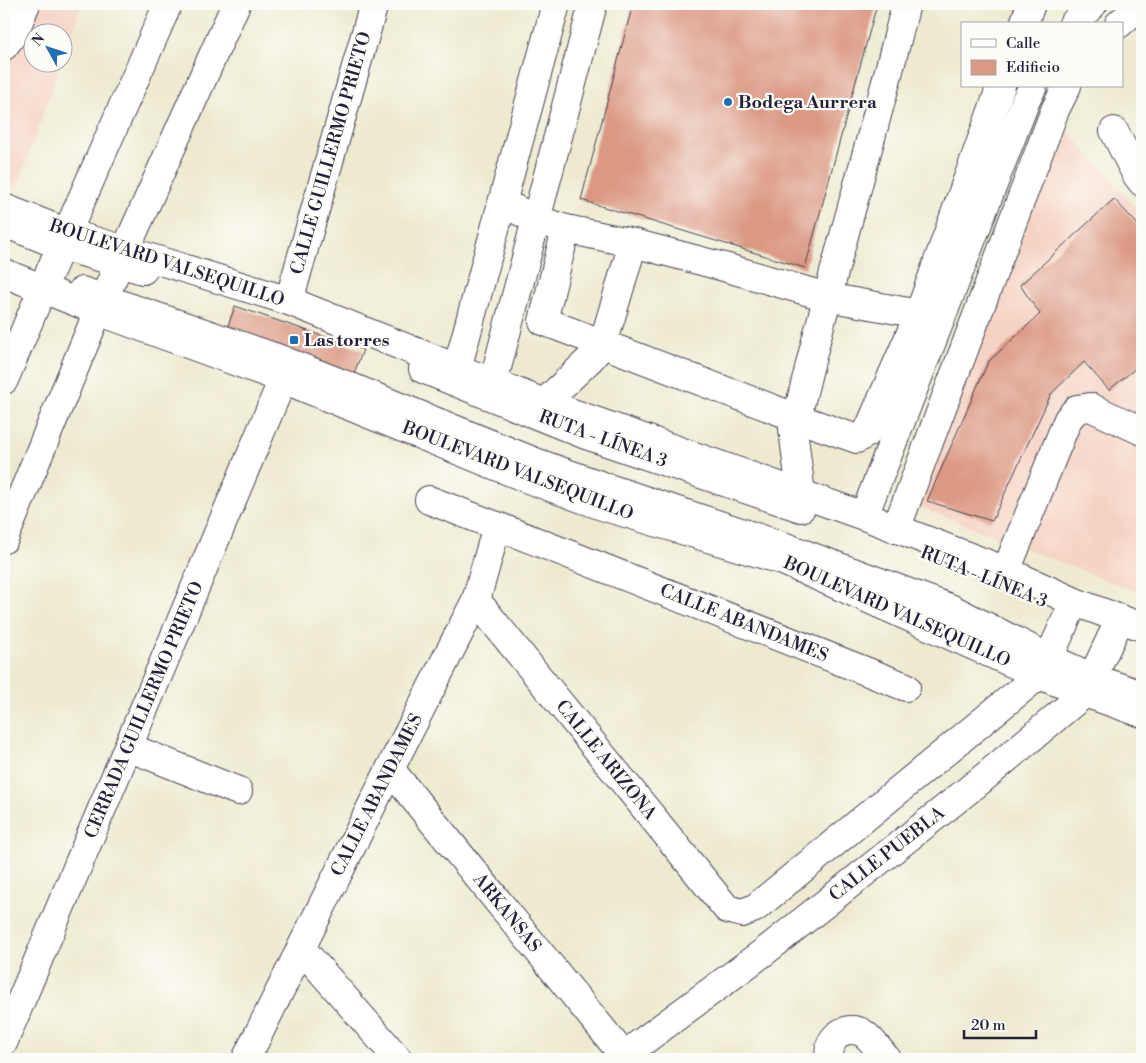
<svg xmlns="http://www.w3.org/2000/svg" width="1146" height="1063" font-family="'Libre Bodoni',serif">
	<style>
		.built { fill: #f5d2c2 }
		.building { fill: #db9984 }
		.lines { fill: none; stroke-linecap: round; stroke-linejoin: round }
		.minor-casing { stroke: #414051; stroke-width: 30 }
		.major-casing { stroke: #414051; stroke-width: 30 }
		.minor { stroke: #fff; stroke-width: 28 }
		.major { stroke: #fff; stroke-width: 28 }
		.poi-dot { fill: #1f6fb2; stroke: #fdfcf7; stroke-width: 2 }
		.labels { text-anchor: middle; dominant-baseline: central; stroke-width: 4.5; stroke-linejoin: round; paint-order: stroke }
		.poi-label { font-size: 18px; font-weight: bold; fill: #22223b; stroke: #fdfcf7; text-anchor: start }
		.street-label { font-size: 18px; fill: #22223b; stroke: #fdfcf7 }
	</style>
	<rect width="100%" height="100%" fill="#fdfcf7"/>
	<filter id="ink" filterUnits="userSpaceOnUse"><feTurbulence type="fractalNoise" baseFrequency=".02" numOctaves="2"/><feDisplacementMap in="SourceGraphic" scale="10" xChannelSelector="R" yChannelSelector="G"/><feConvolveMatrix kernelMatrix="1 2 1 2 8 2 1 2 1" color-interpolation-filters="sRGB"/></filter>
	<filter id="wash" filterUnits="userSpaceOnUse"><feTurbulence type="fractalNoise" baseFrequency=".0096" numOctaves="4" result="noise"/><feDisplacementMap in="SourceGraphic" scale="20" xChannelSelector="R" yChannelSelector="G"/><feGaussianBlur stdDeviation="1.12" result="paint"/><feColorMatrix in="noise" values="0 0 0 0 0 0 0 0 0 0 0 0 0 0 0 0 0 1.4 0 .05"/><feComposite in="paint" operator="in"/></filter>
	<g filter="url(#wash)">
		<rect width="100%" height="100%" fill="#eeead0"/>
		<g class="built">
			<polygon points="4,4 82,4 63,59 62,32 32,32 32,62 61,63 17,187 4,181"/>
			<polygon points="1066,129 1142,215 1142,594 912,504"/>
		</g>
		<g id="blocks">
			<g class="building">
				<polygon points="633,4 877,4 805,268 581,200"/>
				<polygon points="1114,199 1142,229 1142,363 1109,390 1084,362 1051,394 992,521 927,501 988,362 1040,314 1020,285"/>
				<polygon points="235,306 363,350 353,376 227,329"/>
			</g>
		</g>
	</g>
	<g filter="url(#ink)">
		<use href="#blocks" fill-opacity="0" stroke="#414051" stroke-width="1"/>
		<g class="lines">
			<g class="minor-casing">
				<g id="minor">
					<polyline points="1024,24 1031,4"/>
					<polyline points="1073,24 1093,4"/>
					<polyline points="1119,24 1142,4"/>
					<polyline points="4,46 14,33 26,4"/>
					<polyline points="1114,131 1136,174 1142,182"/>
					<polyline points="503,203 535,219 566,229 633,243 724,267 827,297 919,314"/>
					<polyline points="4,223 62,246 143,270"/>
					<polyline points="566,229 543,321 797,418 857,439 867,433 919,314 1001,86"/>
					<polyline points="82,291 277,358 351,387 535,462 611,489 786,547 950,608 1049,658 1093,678 1142,695"/>
					<polyline points="289,301 374,4"/>
					<polyline points="423,369 586,435 801,508"/>
					<polyline points="457,369 556,4"/>
					<polyline points="493,383 593,4"/>
					<polyline points="544,403 589,360 603,344 633,243"/>
					<path d="M801,494L793,429L797,418C829,279 872,143 906,4"/>
					<polyline points="429,500 497,526 906,687"/>
					<polyline points="864,516 1026,100 1033,86"/>
					<polyline points="896,529 1055,110 1067,86"/>
					<polyline points="1006,571 1068,419 1077,409 1090,407 1142,431"/>
					<polyline points="476,600 727,909 742,913 755,908 1039,675 1049,658 1069,613 1075,602"/>
					<polyline points="128,747 238,791"/>
					<polyline points="390,769 624,1056"/>
					<polyline points="301,948 398,1059"/>
					<polyline points="4,1041 283,379"/>
					<polyline points="246,1059 390,769 476,600 497,526"/>
					<polyline points="619,1059 764,952 981,780 1085,693 1120,619"/>
					<path d="M830,1059C826,1042 840,1026 858,1031C868,1033 880,1052 887,1059"/>
				</g>
			</g>
			<g class="major-casing">
				<g id="major">
					<polyline points="4,208 68,233 125,250 289,301 544,403 864,516 1006,571 1075,602 1142,627"/>
					<polyline points="4,273 98,311 283,379 528,479 602,506 781,560 1039,675 1085,693 1142,713"/>
					<polyline points="4,380 47,278 168,4"/>
					<polyline points="4,539 98,311 236,4"/>
				</g>
			</g>
			<use href="#minor" class="minor"/>
			<use href="#major" class="major"/>
		</g>
	</g>
	<g class="poi-dot">
		<circle cx="728" cy="102" r="5"/>
		<rect x="289" y="335" width="10" height="10" rx="2.5"/>
	</g>
	<g class="labels">
		<g class="poi-label">
			<text x="738" y="102">Bodega Aurrera</text>
			<text x="304" y="340">Las torres</text>
		</g>
		<g class="street-label">
			<text transform="translate(331 153) rotate(-74)">CALLE GUILLERMO PRIETO</text>
			<text transform="translate(167 263) rotate(18)">BOULEVARD VALSEQUILLO</text>
			<text transform="translate(603 439) rotate(20)">RUTA - LÍNEA 3</text>
			<text transform="translate(518 471) rotate(21)">BOULEVARD VALSEQUILLO</text>
			<text transform="translate(984 577) rotate(22)">RUTA - LÍNEA 3</text>
			<text transform="translate(897 612) rotate(24)">BOULEVARD VALSEQUILLO</text>
			<text transform="translate(744 623) rotate(22)">CALLE ABANDAMES</text>
			<text transform="translate(144 710) rotate(-67)">CERRADA GUILLERMO PRIETO</text>
			<text transform="translate(606 760) rotate(51)">CALLE ARIZONA</text>
			<text transform="translate(377 795) rotate(-63)">CALLE ABANDAMES</text>
			<text transform="translate(887 854) rotate(-38)">CALLE PUEBLA</text>
			<text transform="translate(507 913) rotate(51)">ARKANSAS</text>
		</g>
	</g>
	<rect width="1146" height="1063" fill="none" stroke="#fdfcf7" stroke-width="20"/>
	<rect x="961" y="22" width="162" height="65" fill="#fdfcf7" stroke="#a5a5ac"/>
	<rect x="971" y="39" width="25" height="8" fill="#ffffff" stroke="#a5a5ac"/>
	<text x="1006" y="48" font-size="15" fill="#22223b">Calle</text>
	<rect x="971" y="60" width="25" height="15" fill="#db9984" stroke="#a5a5ac"/>
	<text x="1006" y="72" font-size="15" fill="#22223b">Edificio</text>
	<g transform="translate(48 48) rotate(310)"><circle r="24" fill="#fdfcf7" stroke="#a5a5ac"/>
	<path d="M0-4L9 19L0 12L-9 19Z" fill="#1f6fb2"/>
	<text y="-8" font-size="14" font-weight="bold" text-anchor="middle" fill="#22223b">N</text>
	</g>
	<path d="M964 1030v8h72v-8" fill="none" stroke="#22223b" stroke-width="2.5"/>
	<text x="971" y="1030" font-size="15" fill="#22223b" stroke="#fdfcf7" stroke-width="4" paint-order="stroke">20 m</text>
</svg>
